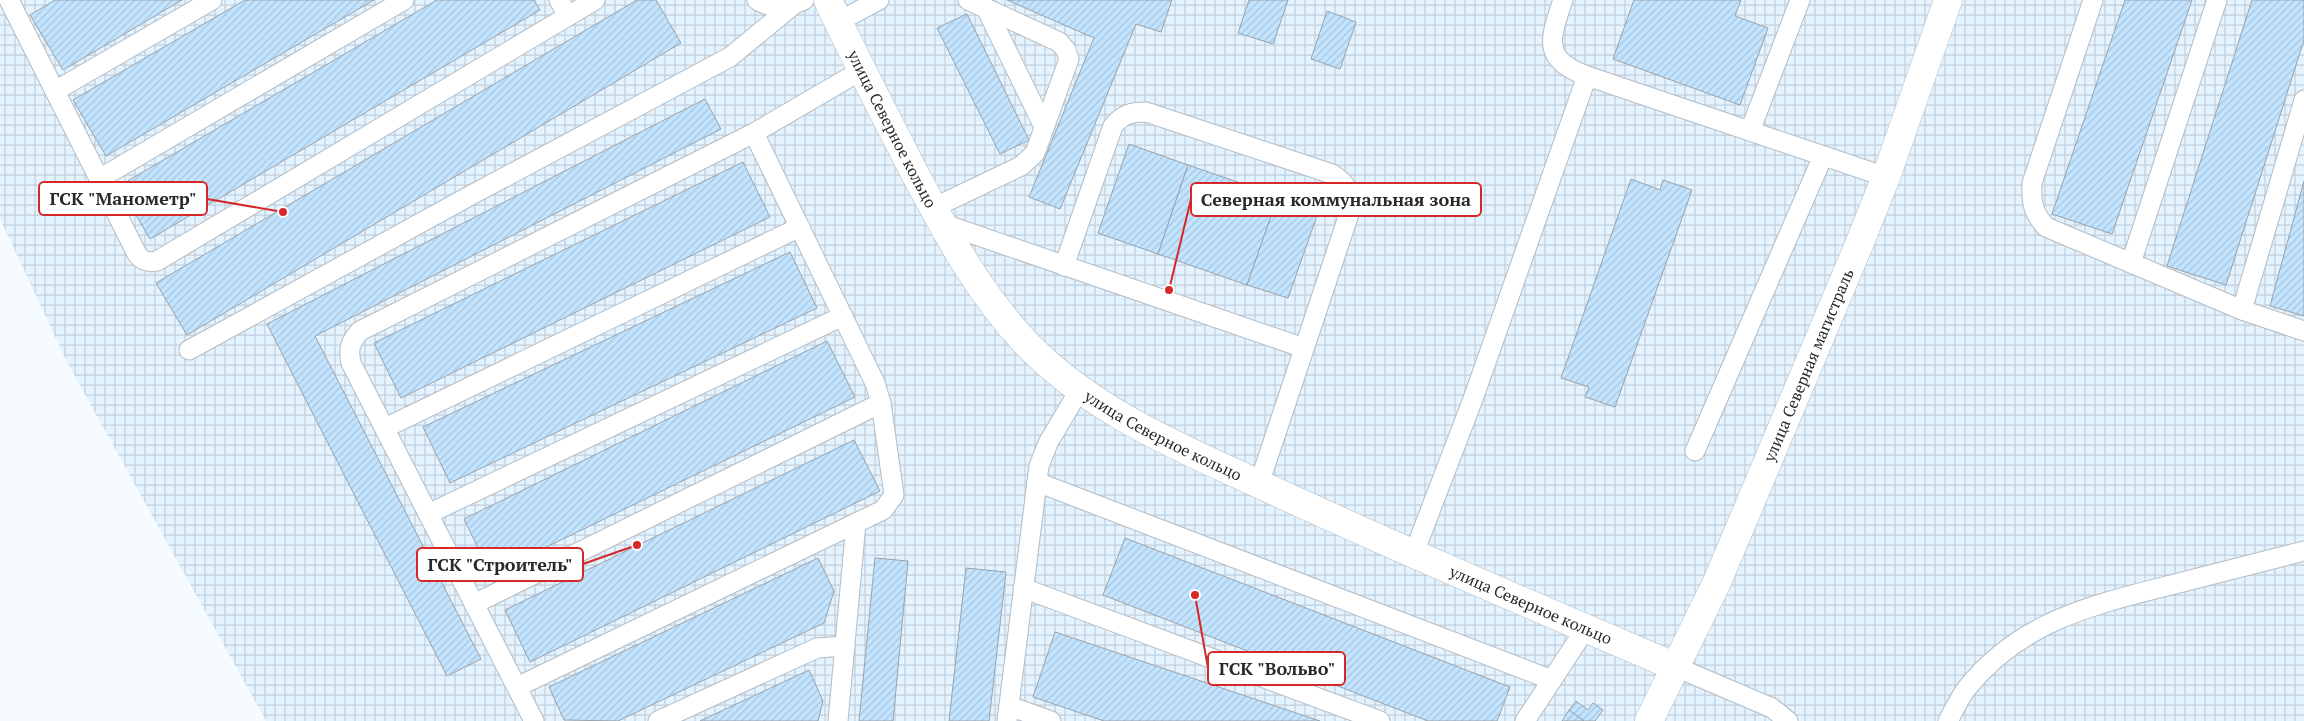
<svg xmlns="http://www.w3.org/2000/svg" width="2304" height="721" font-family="'PT Serif',serif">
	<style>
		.industrial { fill: url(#industrial-grid) }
		.building { fill: url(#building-hatch); stroke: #9aa2a9 }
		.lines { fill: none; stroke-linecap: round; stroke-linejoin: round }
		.lane-casing { stroke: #b4bcc3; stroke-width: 21 }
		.street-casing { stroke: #b4bcc3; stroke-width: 29 }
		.secondary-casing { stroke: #b4bcc3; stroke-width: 29 }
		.lane { stroke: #fff; stroke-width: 19 }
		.street { stroke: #fff; stroke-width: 28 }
		.secondary { stroke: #fff; stroke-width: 28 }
		.labels { text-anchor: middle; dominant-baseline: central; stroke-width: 5; stroke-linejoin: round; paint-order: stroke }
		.street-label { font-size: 16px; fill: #262a2c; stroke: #fff }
		.leader { fill: none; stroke: #d62828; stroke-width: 2 }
		.callout-dot { fill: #d62828; stroke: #fff; stroke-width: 2 }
		.callout { fill: #fff; stroke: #d62828; stroke-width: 2 }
		.callout-label { font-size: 18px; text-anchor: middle; font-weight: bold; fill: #262a2c }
	</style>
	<defs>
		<pattern id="industrial-grid" width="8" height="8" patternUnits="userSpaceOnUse" patternTransform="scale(1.25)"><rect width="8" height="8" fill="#e3f3ff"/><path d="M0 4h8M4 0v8" fill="none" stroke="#c3d0db"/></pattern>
		<pattern id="building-hatch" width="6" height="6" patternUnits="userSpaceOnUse" patternTransform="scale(1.25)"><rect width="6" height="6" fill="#c3e4ff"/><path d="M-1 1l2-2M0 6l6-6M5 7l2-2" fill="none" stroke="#a7c4db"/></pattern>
	</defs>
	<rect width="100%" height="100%" fill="#f6fbff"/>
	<polygon class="industrial" points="0,0 2304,0 2304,721 266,721 67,362 0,219"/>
	<g class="building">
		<polygon points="55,0 182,0 63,70 30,15"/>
		<polygon points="245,0 374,0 106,156 73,100"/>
		<polygon points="437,0 534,0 540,10 150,239 119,186"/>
		<polygon points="637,0 656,0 681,43 187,335 156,283"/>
		<polygon points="1007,0 1172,0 1161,32 1136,24 1060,209 1029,197 1094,38"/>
		<polygon points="1249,0 1288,0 1273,44 1238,33"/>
		<polygon points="1634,0 1741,0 1735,16 1768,28 1740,105 1613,59"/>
		<polygon points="2125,0 2192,0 2112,234 2052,214"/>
		<polygon points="2252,0 2304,0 2304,40 2226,285 2167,266"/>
		<polygon points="1327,11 1356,22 1340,69 1311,59"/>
		<polygon points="967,14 1029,140 1000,154 937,28"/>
		<polygon points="705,99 721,129 315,336 481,659 447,676 267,324"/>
		<polygon points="1129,144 1188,165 1158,254 1098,233"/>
		<polygon points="743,162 770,217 401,398 374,343"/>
		<polygon points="1188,165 1278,196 1247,285 1158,254"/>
		<polygon points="1631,179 1660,190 1663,180 1692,190 1615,407 1585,397 1589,387 1561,378"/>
		<polygon points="2304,181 2304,316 2270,306"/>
		<polygon points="1278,196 1319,210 1288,298 1247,285"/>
		<polygon points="790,252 817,308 450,483 423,427"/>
		<polygon points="827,341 855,397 491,574 464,519"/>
		<polygon points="854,440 880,491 530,662 505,610"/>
		<polygon points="1125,538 1510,687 1497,721 1428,721 1103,595"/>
		<polygon points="818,558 834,591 824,623 618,721 564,720 549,687"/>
		<polygon points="875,558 908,561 893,721 859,721"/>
		<polygon points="966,568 1006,572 989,721 949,721"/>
		<polygon points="1055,632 1320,721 1104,721 1033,697"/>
		<polygon points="809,670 823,701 818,721 700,721"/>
		<polygon points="1576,701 1588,710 1593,703 1603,710 1595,721 1584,721 1569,710"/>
		<polygon points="1569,710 1584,721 1562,721"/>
	</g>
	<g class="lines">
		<g class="lane-casing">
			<g id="lane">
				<path d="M9,0L137,254C142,261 148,263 157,261L595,0"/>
				<polyline points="559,0 568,16"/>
				<path d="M757,0C773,10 787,8 804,0"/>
				<path d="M1563,0C1550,39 1541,59 1587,76"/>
				<path d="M2093,0L2032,183C2031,202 2033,213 2046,227L2242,310L2304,331"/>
				<polyline points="986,8 1044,127"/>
				<polyline points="838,22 879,0"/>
				<polyline points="55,91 212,0"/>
				<polyline points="1750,131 1800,0"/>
				<polyline points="99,179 404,0"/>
				<polyline points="933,208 1021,166 1035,153 1069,59 1066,50 1059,42 968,0"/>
				<polyline points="941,223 1304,348"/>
				<polyline points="2131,263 2217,0"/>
				<path d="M1064,266L1113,126C1123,114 1131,112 1146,112L1332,174C1347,184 1350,191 1351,208L1259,484"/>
				<polyline points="2242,310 2304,100"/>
				<polyline points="189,350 475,193 730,57 792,6"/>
				<polyline points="385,428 800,227"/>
				<polyline points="1695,451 1823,156"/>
				<polyline points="1037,482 1552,680"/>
				<polyline points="428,514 843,316"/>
				<polyline points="1414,553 1473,399 1587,76 1886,177"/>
				<polyline points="1023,588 1380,721"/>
				<polyline points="474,604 881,403"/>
				<polyline points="1676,667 1772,708 1788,721"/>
				<polyline points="517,687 883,510 894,495 881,403 875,383 754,133"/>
				<polyline points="1009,706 1051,721"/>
				<path d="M534,721L351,363C348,349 350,342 360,331L754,133L862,70"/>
				<polyline points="658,721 817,648 845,646"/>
				<polyline points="838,721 856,523"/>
				<polyline points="1007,721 1039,466 1048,443 1080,389"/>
				<polyline points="1525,721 1586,628"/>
				<path d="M1948,721C1954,710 1960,697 1967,688C2021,621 2092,605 2171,585C2215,574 2260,562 2304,551"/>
			</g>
		</g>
		<g class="street-casing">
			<g id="street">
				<path id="s1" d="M828,0C855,58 885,115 914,172C946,232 978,292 1025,342C1091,412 1186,450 1272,490C1405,552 1541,609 1676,667"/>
			</g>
		</g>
		<g class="secondary-casing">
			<g id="secondary">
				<path id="s2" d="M1649,721L1717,582L1858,247L1886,177L1948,0"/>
			</g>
		</g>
		<use href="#lane" class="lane"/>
		<use href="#street" class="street"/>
		<use href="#secondary" class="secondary"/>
	</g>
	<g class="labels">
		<g class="street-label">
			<text stroke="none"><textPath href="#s1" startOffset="144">улица Северное кольцо</textPath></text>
			<text stroke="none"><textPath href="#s2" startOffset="390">улица Северная магистраль</textPath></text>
			<text stroke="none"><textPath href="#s1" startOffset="564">улица Северное кольцо</textPath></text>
			<text stroke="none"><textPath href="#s1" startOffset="969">улица Северное кольцо</textPath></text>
		</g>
	</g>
	<path class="leader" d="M283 212L207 199M1169 290L1191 199M637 545L583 564M1195 595L1208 668"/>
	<g class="callout-dot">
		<circle cx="283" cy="212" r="5"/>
		<circle cx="1169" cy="290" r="5"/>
		<circle cx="637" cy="545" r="5"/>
		<circle cx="1195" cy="595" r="5"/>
	</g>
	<g class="callout">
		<rect x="39" y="182" width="168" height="33" rx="5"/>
		<rect x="1191" y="183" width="290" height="33" rx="5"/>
		<rect x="417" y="548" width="166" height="33" rx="5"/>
		<rect x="1208" y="652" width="137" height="33" rx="5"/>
	</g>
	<g class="callout-label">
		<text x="123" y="205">ГСК "Манометр"</text>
		<text x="1336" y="206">Северная коммунальная зона</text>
		<text x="500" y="571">ГСК "Строитель"</text>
		<text x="1277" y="675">ГСК "Вольво"</text>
	</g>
</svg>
